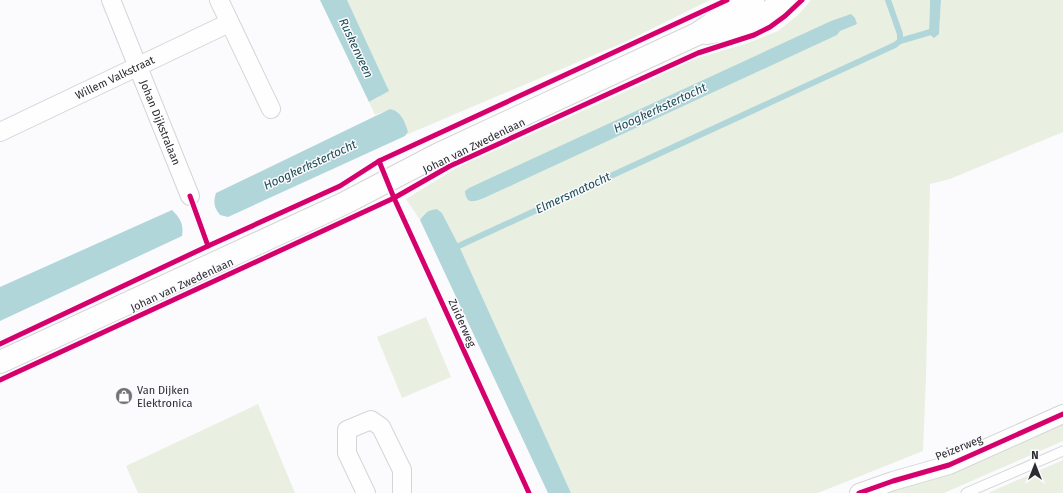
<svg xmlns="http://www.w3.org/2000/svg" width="1063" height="493" font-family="'Fira Sans',sans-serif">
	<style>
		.green { fill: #e9f0e1 }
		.water { fill: #b0d6da }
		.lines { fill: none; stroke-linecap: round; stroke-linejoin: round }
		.stream { stroke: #b0d6da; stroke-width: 6 }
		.lane-casing { stroke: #d5d5d8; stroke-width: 11 }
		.street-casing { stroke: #d5d5d8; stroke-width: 20 }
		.secondary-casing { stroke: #d5d5d8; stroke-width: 24 }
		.lane { stroke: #fefeff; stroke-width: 9 }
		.street { stroke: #fefeff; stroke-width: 18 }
		.secondary { stroke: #fefeff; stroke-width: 22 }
		.cycleway-casing { stroke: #fafaff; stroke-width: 8 }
		.cycleway { stroke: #d6006c; stroke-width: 5 }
		.labels { text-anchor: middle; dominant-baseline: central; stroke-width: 3; stroke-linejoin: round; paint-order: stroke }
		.street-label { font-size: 11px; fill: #2c2c2f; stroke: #fafaff }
		.poi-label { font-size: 11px; fill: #2c2c2f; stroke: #fafaff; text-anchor: start }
		.water-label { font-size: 12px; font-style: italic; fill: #205053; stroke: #fafaff }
	</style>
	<rect width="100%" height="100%" fill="#fbfbfe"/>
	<g class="green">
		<polygon points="347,0 710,0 625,42 406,135 408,132 385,111 375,115 369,102 379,97"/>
		<polygon points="811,0 930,0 929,34 939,34 941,0 1063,0 1063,132 950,179 930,184 926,378 923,451 818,493 571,493 459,247 442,213 437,209 424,214 420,220 406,199 456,168 631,89 694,59 745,44 778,31 798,15"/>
		<polygon points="426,317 451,377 402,398 377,337"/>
		<polygon points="258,404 295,493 138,493 126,466"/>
		<polygon points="1063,421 1063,441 944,493 875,493"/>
		<polygon points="1063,460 1063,493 988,493"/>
	</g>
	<g class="water">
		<polygon points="320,0 347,0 389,91 369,102"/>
		<polygon points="930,0 941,0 939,34 934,38 929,34"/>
		<path d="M851,14L855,18L857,24L840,31L837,35L484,198C474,202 466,205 465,191L469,188L831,21Z"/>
		<path d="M390,109C401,111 405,122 408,132L405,136L228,217L220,215C214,207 213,203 216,193Z"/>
		<path d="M437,209L442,213L459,246L571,493H548L420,220C425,213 428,210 437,209Z"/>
		<path d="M172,210C180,218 184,224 182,236L0,321V287Z"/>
	</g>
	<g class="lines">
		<g class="stream">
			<polyline points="900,41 934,31 934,30"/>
			<polyline points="452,249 895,45 900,41 900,34 888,0"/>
		</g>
		<g class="lane-casing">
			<polyline id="lane" points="966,493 1063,451"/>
		</g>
		<g class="street-casing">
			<g id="street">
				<path id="s1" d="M111,0L190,196"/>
				<polyline points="219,0 271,109"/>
				<path id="s2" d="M0,132L229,23"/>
				<polyline points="366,493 347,453 347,430 371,420 381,427 402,470 402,493"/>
				<polyline points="859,493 893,481 949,465 1063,414"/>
			</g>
		</g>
		<g class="secondary-casing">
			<g id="secondary">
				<path d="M706,33C737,29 760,21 784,0"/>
				<polyline points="0,362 343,204 437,155 656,53 697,34 719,19 745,5 753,0"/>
			</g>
		</g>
		<use href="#lane" class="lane"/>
		<use href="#street" class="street"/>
		<use href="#secondary" class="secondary"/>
		<g class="cycleway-casing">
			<g id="cycleway">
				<polyline points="379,161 394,198 529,493"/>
				<polyline points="190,196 208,246"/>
				<polyline points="0,344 208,246 340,186 379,161 727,0"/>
				<polyline points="0,380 394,198 450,166 698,53 754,35 770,27 785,16 802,0"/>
				<polyline points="859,493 893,481 949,465 1063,414"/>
			</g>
		</g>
		<use href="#cycleway" class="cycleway"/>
	</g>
	<defs>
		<g id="shop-disc" transform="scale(0.9)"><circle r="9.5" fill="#747477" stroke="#fafaff"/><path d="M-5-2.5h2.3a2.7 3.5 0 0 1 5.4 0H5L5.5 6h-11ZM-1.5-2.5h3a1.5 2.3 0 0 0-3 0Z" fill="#fff"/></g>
	</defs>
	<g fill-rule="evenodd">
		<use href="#shop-disc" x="124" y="396"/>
	</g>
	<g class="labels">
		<g class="street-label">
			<text stroke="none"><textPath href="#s2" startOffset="127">Willem Valkstraat</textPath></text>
			<text stroke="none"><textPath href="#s1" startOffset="132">Johan Dijkstralaan</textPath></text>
			<text transform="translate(474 146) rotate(-26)">Johan van Zwedenlaan</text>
			<text transform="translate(182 285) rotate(-25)">Johan van Zwedenlaan</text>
			<text transform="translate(462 323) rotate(66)">Zuiderweg</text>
			<text transform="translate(959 448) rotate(-22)">Peizerweg</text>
		</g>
		<g class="poi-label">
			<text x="137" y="390">Van Dijken<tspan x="137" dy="13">Elektronica</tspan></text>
		</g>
		<g class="water-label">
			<text transform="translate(356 48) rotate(65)">Ruskenveen</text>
			<text transform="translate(660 108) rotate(-25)">Hoogkerkstertocht</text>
			<text transform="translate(310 165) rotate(-25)">Hoogkerkstertocht</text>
			<text transform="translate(573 193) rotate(-25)">Elmersmatocht</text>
		</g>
	</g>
	<g transform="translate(1035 465)" stroke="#fafaff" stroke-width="3" paint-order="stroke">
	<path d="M0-3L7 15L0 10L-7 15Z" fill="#2c2c2f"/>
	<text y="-6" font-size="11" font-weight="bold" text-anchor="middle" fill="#2c2c2f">N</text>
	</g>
</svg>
